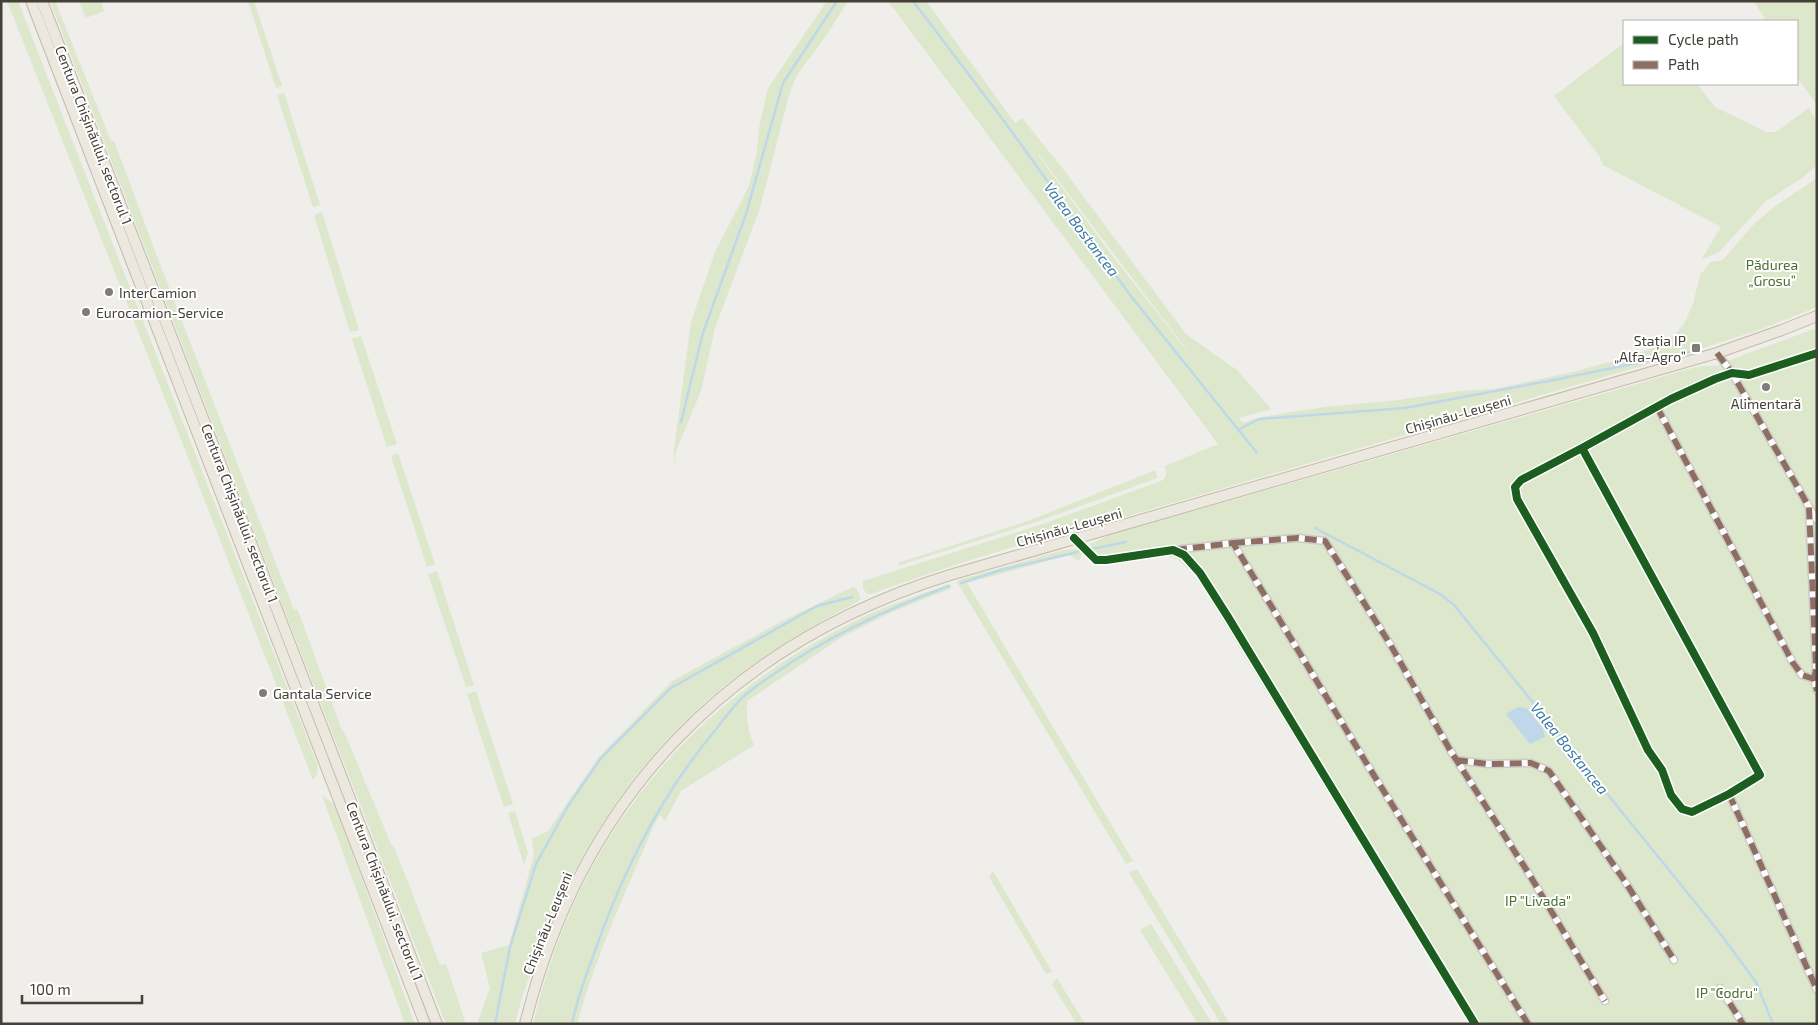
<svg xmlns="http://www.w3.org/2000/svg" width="1818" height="1025" font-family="'Exo 2',sans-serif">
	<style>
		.green { fill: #dce7cc; fill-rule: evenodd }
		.water { fill: #bed8e9 }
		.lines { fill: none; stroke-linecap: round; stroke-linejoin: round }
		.stream { stroke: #bed8e9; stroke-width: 2.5 }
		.minor-casing { stroke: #cdcbc8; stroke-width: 9 }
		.trunk-casing { stroke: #c4baa7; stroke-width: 12 }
		.minor { stroke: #fdfcfc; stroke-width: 6 }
		.trunk { stroke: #ede8df; stroke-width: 10 }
		.quiet { stroke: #8d6e63; stroke-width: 6; stroke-dasharray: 12 6; stroke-linecap: butt }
		.cycleway-casing { stroke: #fff; stroke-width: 11 }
		.cycleway { stroke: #1b5e20; stroke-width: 8 }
		.poi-dot { fill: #807c76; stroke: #fff; stroke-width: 2 }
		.labels { text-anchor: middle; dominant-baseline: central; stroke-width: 4; stroke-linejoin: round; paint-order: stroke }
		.street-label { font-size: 14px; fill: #443f37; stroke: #fff }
		.park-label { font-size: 14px; fill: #48702f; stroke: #fff }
		.poi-label { font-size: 14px; fill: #443f37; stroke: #fff; text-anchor: start }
		.water-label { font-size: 15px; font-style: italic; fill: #3a78a6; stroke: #fff }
	</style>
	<rect width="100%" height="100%" fill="#efeeea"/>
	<g class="green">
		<path d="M7,1H18C117,256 218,511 318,766L317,774L313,780L180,437Z"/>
		<polygon points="50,1 55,1 111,141 114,141 158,259 294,610 297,609 300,616 341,728 345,734 391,844 395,849 440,965 446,964 466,1024 446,1024 287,617"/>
		<polygon points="79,1 101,1 104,11 86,18"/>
		<polygon points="248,1 254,1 282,86 276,88"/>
		<polygon points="827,1 848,1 828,33 797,75 789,95 760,208 715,328 701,391 676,451 674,465 674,449 691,322 715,252 749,186 757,151 759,128 768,88"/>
		<path d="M888,1H926L1015,123L1022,118L1060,165L1186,334L1237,370L1271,409L1239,418L1243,423L1257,418L1324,407L1399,400L1459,391L1494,389L1573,372L1631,356L1663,344L1674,336L1684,324L1693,304L1700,275L1711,262L1723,260L1752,226L1774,207L1817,178V307L1759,330L1700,349L1114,520C1030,540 952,565 871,594H867L863,588V581L1043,524L1161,481C1167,477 1167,473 1165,466L1218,444ZM1038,155H1039L1208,378L1111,254Z"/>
		<polygon points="1754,1 1817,1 1817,105 1797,77 1797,21 1766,21"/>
		<polygon points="1624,43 1624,84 1697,84 1715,107 1766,132 1776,132 1809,108 1817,122 1817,165 1802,178 1765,202 1719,252 1701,260 1721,227 1603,165 1600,157 1554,96"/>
		<polygon points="284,93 320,205 313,207 277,95"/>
		<polygon points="322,212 359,330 350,332 314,215"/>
		<path d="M1817,328V1024H1469L1195,575L1177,559L1169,556L1164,548L1104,556C1095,555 1091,553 1090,544L1110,535L1696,367C1708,365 1718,367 1728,363L1727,361Z"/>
		<polygon points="361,336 397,444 387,447 352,339"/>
		<polygon points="398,453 435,564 427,567 391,456"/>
		<polygon points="1156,470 1157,478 1039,521 900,565 898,563 1028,521"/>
		<polygon points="1079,549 1082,554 1079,561 1069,555 967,583 1133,861 1126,864 957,582 958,580 1064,550"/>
		<polygon points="437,571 474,685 466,687 428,574"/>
		<path d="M949,584L952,588L892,612L842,637L747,701C746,716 748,731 754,745L681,791L665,821L660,815L655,823C627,889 596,954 577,1024H533C577,841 683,708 851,623C882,607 916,596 949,584Z"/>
		<path d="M853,587L856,588L861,599L859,601C823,620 788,639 755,663C658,730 589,826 546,934C534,963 522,993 515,1024H477L490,988L481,953L509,945L534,855L532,839L548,831L598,758L672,681L784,620Z"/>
		<polygon points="476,691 513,804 504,807 467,694"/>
		<polygon points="322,795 335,805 415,1024 405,1024"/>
		<polygon points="515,811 528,853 524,865 508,813"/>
		<polygon points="1137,869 1230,1024 1221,1024 1129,873"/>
		<polygon points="993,871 1052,972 1046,974 989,877"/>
		<polygon points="1151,924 1211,1022 1207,1024 1198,1024 1140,930"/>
		<polygon points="1057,978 1085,1024 1077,1024 1052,984"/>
	</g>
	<polygon class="water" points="1518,707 1527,708 1543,729 1545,737 1530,744 1506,714"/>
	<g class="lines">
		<g class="stream">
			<polyline points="913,1 1004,121 1130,295 1257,453"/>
			<polyline points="681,422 703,333 746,214 783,83 837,1"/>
			<polyline points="1238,430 1259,419 1405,408 1559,379 1690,352"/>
			<polyline points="1315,528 1440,594 1454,605 1716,928 1756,982 1773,1024"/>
			<polyline points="1092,549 1126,542"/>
			<polyline points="961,583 1001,570 1078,552"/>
			<polyline points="495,1024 510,947 536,864 568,806 601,758 671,688 817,606 852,597"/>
			<path d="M572,1024C577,998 587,973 596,948C624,869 662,793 717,728C725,718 734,705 744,696C753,688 764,681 774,674C828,636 887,609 949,586"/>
		</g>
		<g class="minor-casing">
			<g id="minor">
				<polyline points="1717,353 1732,373 1809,507 1816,669 1814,679 1817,691"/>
				<polyline points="1657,407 1793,663 1802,675 1814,679"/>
				<polyline points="1582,448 1760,775 1729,794 1692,812 1682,809 1671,795 1662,770 1648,750 1593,633 1517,499 1515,487 1521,480 1582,448 1671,399 1715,379 1732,373 1749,375 1817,353"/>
				<polyline points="1809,508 1817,520"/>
				<polyline points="1074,538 1096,560 1106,560 1173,550 1184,555 1200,573 1228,617 1475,1024"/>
				<polyline points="1233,543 1298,538 1325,541 1390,644 1450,750 1529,874 1605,1001"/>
				<polyline points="1174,550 1233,543 1370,769 1528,1024"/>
				<polyline points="1456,760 1488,764 1531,763 1549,771 1626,883 1674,960"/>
				<polyline points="1729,794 1817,990"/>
				<polyline points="1720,988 1743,1024"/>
			</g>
		</g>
		<g class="trunk-casing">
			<g id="trunk">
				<polyline points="31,1 425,1024"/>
				<polyline points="42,1 437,1024"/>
				<path d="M525,1024C581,798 728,644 950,575L1717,353L1782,330L1817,316"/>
			</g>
		</g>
		<use href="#minor" class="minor"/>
		<use href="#trunk" class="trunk"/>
		<g class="quiet">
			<polyline points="1717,353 1732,373 1809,507 1816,669 1814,679 1817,691"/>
			<polyline points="1657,407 1793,663 1802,675 1814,679"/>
			<polyline points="1233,543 1298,538 1325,541 1390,644 1450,750 1529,874 1605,1001"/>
			<polyline points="1175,550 1233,543 1370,769 1528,1024"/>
			<polyline points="1456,760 1488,764 1531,763 1549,771 1626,883 1674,960"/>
			<polyline points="1729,794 1817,990"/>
			<polyline points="1720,988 1743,1024"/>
		</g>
		<g class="cycleway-casing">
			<g id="cycleway">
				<polyline points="1582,448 1760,775 1729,794 1692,812 1682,809 1671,795 1662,770 1648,750 1593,633 1517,499 1515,487 1521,480 1582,448 1671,399 1715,379 1732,373 1749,375 1817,353"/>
				<polyline points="1074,538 1096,560 1106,560 1173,550 1184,555 1200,573 1228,617 1475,1024"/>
			</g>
		</g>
		<use href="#cycleway" class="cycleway"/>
	</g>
	<g class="poi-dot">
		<circle cx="109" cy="292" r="5"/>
		<circle cx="86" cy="312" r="5"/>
		<rect x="1691" y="343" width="10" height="10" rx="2.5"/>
		<circle cx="1766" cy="387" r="5"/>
		<circle cx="263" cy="693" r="5"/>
	</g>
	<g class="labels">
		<g class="street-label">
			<text transform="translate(94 135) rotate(69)">Centura Chișinăului, sectorul 1</text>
			<text transform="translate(1458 414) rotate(-16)">Chișinău-Leușeni</text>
			<text transform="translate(240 513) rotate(69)">Centura Chișinăului, sectorul 1</text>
			<text transform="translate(1069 527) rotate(-16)">Chișinău-Leușeni</text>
			<text transform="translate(385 891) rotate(69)">Centura Chișinăului, sectorul 1</text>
			<text transform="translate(547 923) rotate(-68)">Chișinău-Leușeni</text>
		</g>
		<g class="park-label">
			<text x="1772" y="264">Pădurea<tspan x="1772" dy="16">„Grosu”</tspan></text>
			<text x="1538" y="900">IP "Livada"</text>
			<text x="1727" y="992">IP "Codru"</text>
		</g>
		<g class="poi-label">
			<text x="119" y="292">InterCamion</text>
			<text x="96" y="312">Eurocamion-Service</text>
			<text x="1686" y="340" text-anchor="end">Stația IP<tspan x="1686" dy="16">„Alfa-Agro”</tspan></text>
			<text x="1766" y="403" text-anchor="middle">Alimentară</text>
			<text x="273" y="693">Gantala Service</text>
		</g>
		<g class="water-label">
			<text transform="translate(1082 229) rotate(53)">Valea Bostancea</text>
			<text transform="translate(1570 748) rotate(51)">Valea Bostancea</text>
		</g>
	</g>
	<rect width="1818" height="1025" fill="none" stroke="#443f37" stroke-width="5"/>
	<rect x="1623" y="20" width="175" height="65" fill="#ffffff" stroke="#b4b2af"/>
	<rect x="1633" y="36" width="25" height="8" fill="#1b5e20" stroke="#b4b2af"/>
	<text x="1668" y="45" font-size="15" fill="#443f37">Cycle path</text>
	<rect x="1633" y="61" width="25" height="8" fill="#8d6e63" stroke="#b4b2af"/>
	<text x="1668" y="70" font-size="15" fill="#443f37">Path</text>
	<path d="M22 995v8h120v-8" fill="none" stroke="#443f37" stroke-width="2.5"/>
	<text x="30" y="995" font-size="15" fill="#443f37" stroke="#ffffff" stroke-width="4" paint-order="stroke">100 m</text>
</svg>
